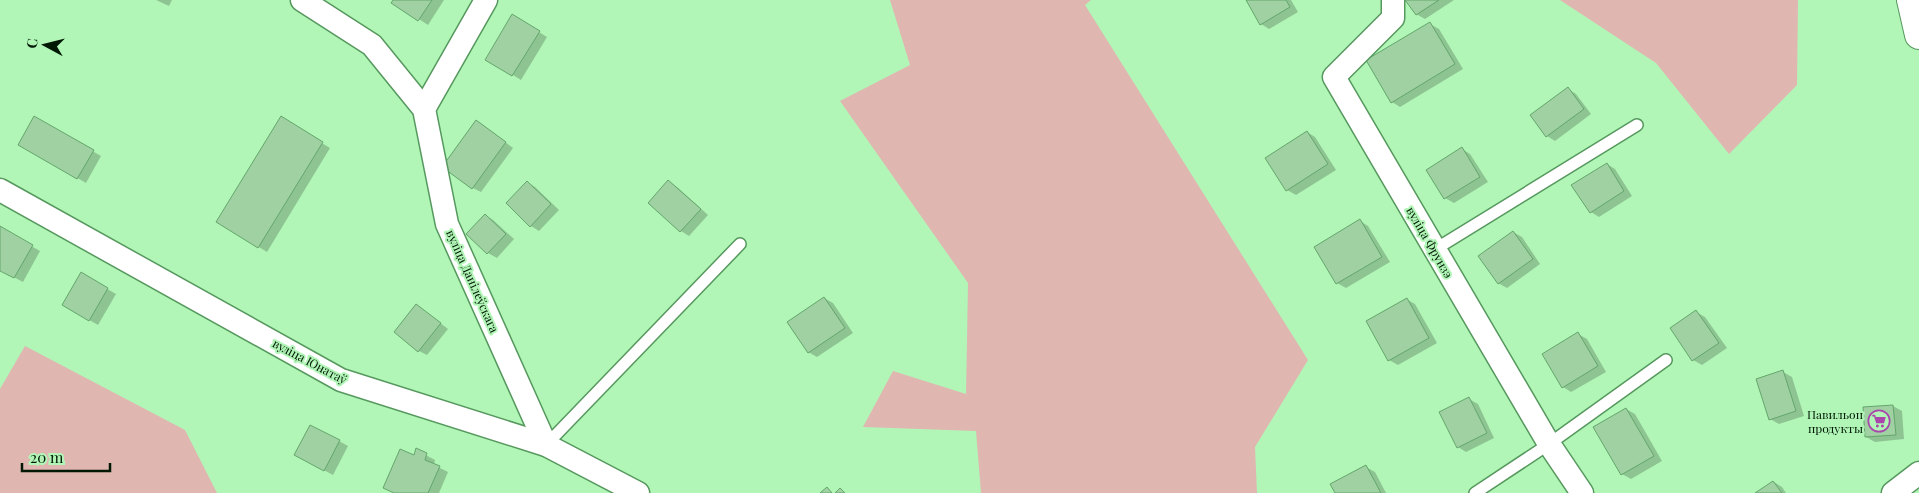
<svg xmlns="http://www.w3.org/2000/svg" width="1919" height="493" font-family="'Playfair Display',serif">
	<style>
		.green { fill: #e0b6b1 }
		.shadow { fill: #0003 }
		.building { fill: #9fd1a3; stroke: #64a66b }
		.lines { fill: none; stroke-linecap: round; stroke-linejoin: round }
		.lane-casing { stroke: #56985e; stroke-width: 14 }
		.street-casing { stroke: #56985e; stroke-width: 25 }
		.secondary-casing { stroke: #56985e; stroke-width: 30 }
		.lane { stroke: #fff; stroke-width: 11 }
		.street { stroke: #fff; stroke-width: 22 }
		.secondary { stroke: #fff; stroke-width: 28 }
		.labels { text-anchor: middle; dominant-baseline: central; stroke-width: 4; stroke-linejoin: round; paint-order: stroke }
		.street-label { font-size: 12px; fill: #001804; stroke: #b1f6b7 }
		.poi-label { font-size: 12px; fill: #001804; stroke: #b1f6b7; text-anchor: end }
	</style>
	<rect width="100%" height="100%" fill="#b1f6b7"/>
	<g class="green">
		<polygon points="890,0 1091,0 1085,5 1308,360 1255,447 1257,493 981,493 976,431 863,427 893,371 966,394 968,283 840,101 910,65"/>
		<polygon points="1560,0 1798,0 1797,85 1729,154 1656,63"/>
		<polygon points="25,346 185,430 217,493 0,493 0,389"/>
	</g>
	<g class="shadow">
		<polygon points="156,0 172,0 169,6"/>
		<polygon points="394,0 444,0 428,25 393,2"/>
		<polygon points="1247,0 1291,0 1298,12 1269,29 1261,24"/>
		<polygon points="1407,0 1454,0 1425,19 1416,14"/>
		<polygon points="513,16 547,37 521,80 487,59"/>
		<polygon points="1430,24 1439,29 1463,69 1400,107 1392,102"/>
		<polygon points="1568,89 1576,94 1591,114 1555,141 1547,136"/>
		<polygon points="35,118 101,156 86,183 19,144"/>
		<polygon points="281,118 330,148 267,252 218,222"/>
		<polygon points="485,127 513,148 481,192 473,188"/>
		<polygon points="1307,132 1315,137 1336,170 1296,195 1287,190"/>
		<polygon points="1462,149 1470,154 1488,182 1454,203 1445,198 1428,170"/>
		<polygon points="1607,164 1615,169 1632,196 1599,217 1591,212"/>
		<polygon points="527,182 535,187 559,210 539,231 531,226"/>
		<polygon points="669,182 677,187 708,215 689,236 681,231 650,203"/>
		<polygon points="485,215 493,220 514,239 497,258 488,253 468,234"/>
		<polygon points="1360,221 1368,226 1390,262 1346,288 1337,283"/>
		<polygon points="0,228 40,251 23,282 0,270"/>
		<polygon points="1513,232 1522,237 1540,264 1507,288 1498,283"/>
		<polygon points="81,274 116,294 98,325 63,305"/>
		<polygon points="824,298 833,303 853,333 817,357 808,352"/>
		<polygon points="1406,299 1415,304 1437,343 1398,365 1389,360"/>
		<polygon points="417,305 448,329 427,355 419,351"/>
		<polygon points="1696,312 1705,317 1727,348 1702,365 1693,360"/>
		<polygon points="1578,334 1587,339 1606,372 1571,392 1563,387"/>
		<polygon points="1783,372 1792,377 1804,416 1779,424 1770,419"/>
		<polygon points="1469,399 1478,404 1494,438 1466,452 1458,447"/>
		<polygon points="1893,406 1902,411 1904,439 1875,442 1866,437"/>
		<polygon points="1626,409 1635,414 1662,461 1631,479 1622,474"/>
		<polygon points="339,441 348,446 333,475 305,460"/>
		<polygon points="416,450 435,460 434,465 448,472 439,493 394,493"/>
		<polygon points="1366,467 1375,472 1386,493 1336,493"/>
		<polygon points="1774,482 1782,487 1786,493 1757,493"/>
	</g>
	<g class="building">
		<polygon points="393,0 432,0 418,21 391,3"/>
		<polygon points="1246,0 1286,0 1290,7 1260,25"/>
		<polygon points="1405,0 1439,0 1416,15"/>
		<polygon points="512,14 540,31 512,76 485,60"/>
		<polygon points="1430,22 1455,64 1391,103 1366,60"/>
		<polygon points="1568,87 1584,109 1546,137 1530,115"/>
		<polygon points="34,116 94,150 77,179 18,145"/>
		<polygon points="281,116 323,142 258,248 216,222"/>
		<polygon points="476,120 506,142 472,189 442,167"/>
		<polygon points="1307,131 1328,164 1286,191 1265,158"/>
		<polygon points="1462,147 1480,177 1444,199 1426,170"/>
		<polygon points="1607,163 1624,191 1590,213 1571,185"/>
		<polygon points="668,180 701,209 680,232 648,203"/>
		<polygon points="527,181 551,204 530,227 506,203"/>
		<polygon points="485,214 506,234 487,254 466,234"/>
		<polygon points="1360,219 1382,257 1336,284 1314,247"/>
		<polygon points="0,226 33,245 14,278 0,271"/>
		<polygon points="1513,231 1533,259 1498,284 1478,256"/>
		<polygon points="81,272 108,288 89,321 62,305"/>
		<polygon points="824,297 845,328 808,353 787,322"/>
		<polygon points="1407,298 1429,338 1388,361 1366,321"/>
		<polygon points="416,304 441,323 418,352 394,332"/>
		<polygon points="1696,310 1719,343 1692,361 1670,328"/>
		<polygon points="1578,332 1598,366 1562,388 1542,354"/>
		<polygon points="1783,370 1796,411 1769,420 1756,379"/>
		<polygon points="1469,397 1487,433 1457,448 1439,412"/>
		<polygon points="1893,405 1896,435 1865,437 1863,407"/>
		<polygon points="1626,408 1654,456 1621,475 1593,427"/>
		<polygon points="310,425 340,440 324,471 294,455"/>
		<polygon points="416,448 427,453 425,460 440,466 428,493 394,493 383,488 400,449 414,455"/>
		<polygon points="1366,465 1381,493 1335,493 1330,484"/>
		<polygon points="1773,481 1782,493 1755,493"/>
		<polygon points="827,487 832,493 820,493"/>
		<polygon points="840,488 845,493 835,493"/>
	</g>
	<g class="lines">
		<g class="lane-casing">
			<g id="lane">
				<polyline points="1434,250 1637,125"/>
				<polyline points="546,445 740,244"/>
				<polyline points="1475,493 1549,444 1666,360"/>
			</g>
		</g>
		<g class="street-casing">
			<g id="street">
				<polyline points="302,0 372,45 424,109 447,224 546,445"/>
				<polyline points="1393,0 1393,18 1334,77 1549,444 1582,493"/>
				<polyline points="424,109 486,0"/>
				<polyline points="0,190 341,380 546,445 638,493"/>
				<polyline points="1893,493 1919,473"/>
			</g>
		</g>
		<g class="secondary-casing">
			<polyline id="secondary" points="1911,0 1919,35"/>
		</g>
		<use href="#lane" class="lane"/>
		<use href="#street" class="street"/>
		<use href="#secondary" class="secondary"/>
	</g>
	<defs>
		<g id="supermarket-ring" transform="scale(1.125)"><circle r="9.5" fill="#b1f6b7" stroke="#aa46ac" stroke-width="1.5"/><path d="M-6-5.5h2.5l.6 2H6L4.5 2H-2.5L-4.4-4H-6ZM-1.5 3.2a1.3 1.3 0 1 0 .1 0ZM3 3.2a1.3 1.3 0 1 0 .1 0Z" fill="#aa46ac"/></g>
	</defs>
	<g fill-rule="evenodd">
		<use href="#supermarket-ring" x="1879" y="421"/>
	</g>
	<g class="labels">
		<g class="street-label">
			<text transform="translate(1430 242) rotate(60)">вуліца Фрунзэ</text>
			<text transform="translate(473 281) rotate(66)">вуліца Данілеўскага</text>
			<text transform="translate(310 361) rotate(28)">вуліца Юнатаў</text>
		</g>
		<g class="poi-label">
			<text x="1863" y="414">Павильон<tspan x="1863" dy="14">продукты</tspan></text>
		</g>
	</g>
	<g transform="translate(45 45) rotate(277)" stroke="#b1f6b7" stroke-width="4" paint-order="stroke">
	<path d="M0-4L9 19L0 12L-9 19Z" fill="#001804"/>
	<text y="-8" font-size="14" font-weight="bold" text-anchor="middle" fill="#001804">С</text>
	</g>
	<path d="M22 463v8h88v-8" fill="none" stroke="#001804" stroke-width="2.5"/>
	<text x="30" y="463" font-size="15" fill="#001804" stroke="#b1f6b7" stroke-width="4" paint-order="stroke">20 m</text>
</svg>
